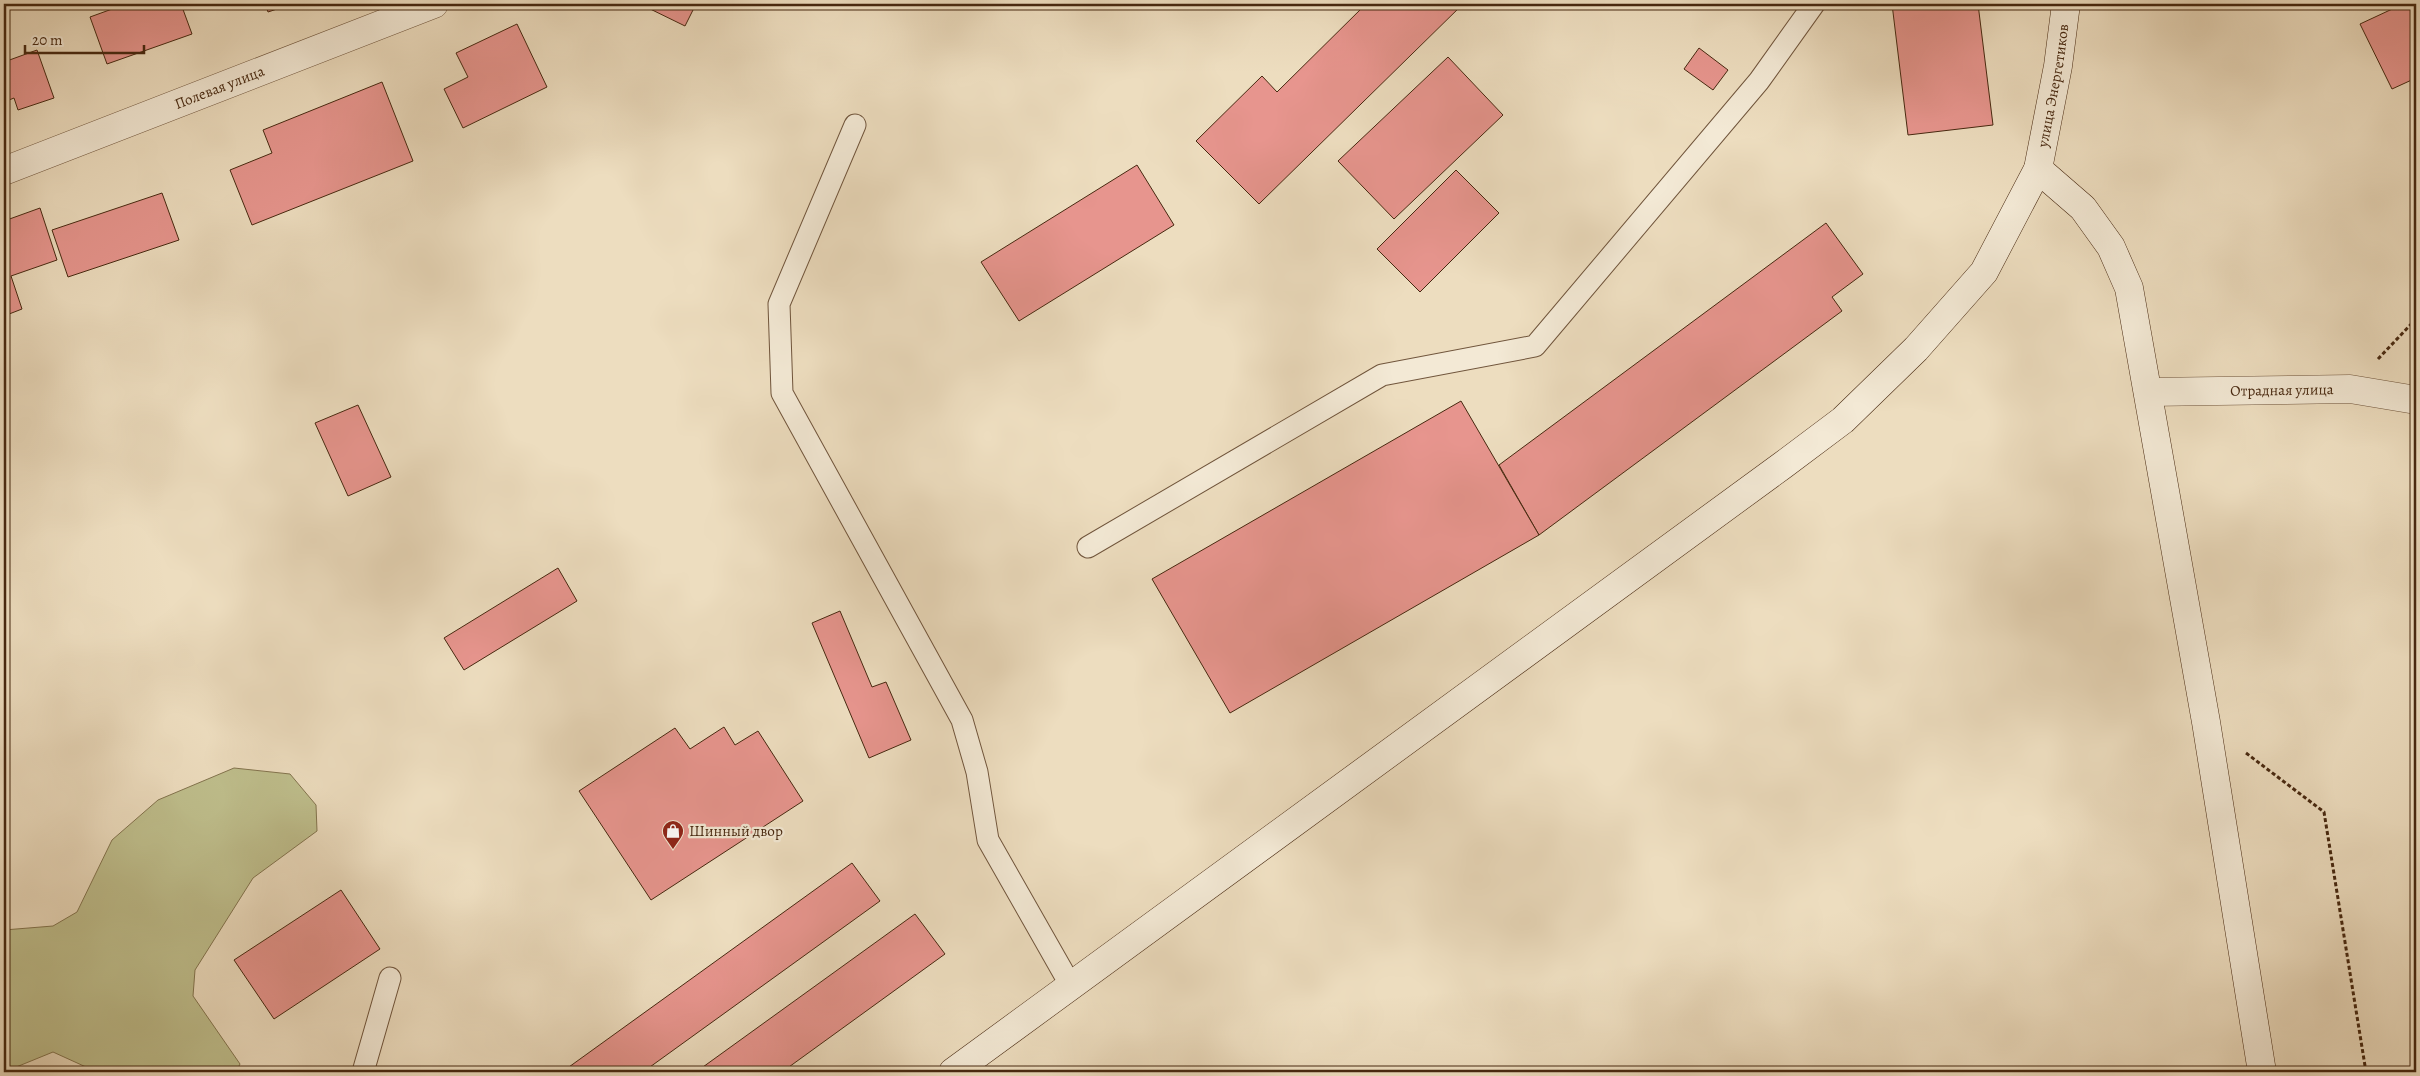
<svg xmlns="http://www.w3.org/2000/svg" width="2420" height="1076" font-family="Alegreya,serif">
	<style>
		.green { fill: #bfbf8d; stroke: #83744e }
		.building { fill: #e7958e; stroke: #472810 }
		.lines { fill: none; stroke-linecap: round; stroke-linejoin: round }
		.lane-casing { stroke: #70553c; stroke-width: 23 }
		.street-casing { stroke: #70553c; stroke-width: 29 }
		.secondary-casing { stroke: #472810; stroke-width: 29 }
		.path { stroke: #472810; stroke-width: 3; stroke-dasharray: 4 2.5; stroke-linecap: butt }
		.lane { stroke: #f3e9d5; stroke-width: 21 }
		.street { stroke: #f3e9d5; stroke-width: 28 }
		.secondary { stroke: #f3e9d5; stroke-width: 28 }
		.labels { text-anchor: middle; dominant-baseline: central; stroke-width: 4.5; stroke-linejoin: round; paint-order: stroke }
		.street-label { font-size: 15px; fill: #472810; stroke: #f3e9d5 }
		.poi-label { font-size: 15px; fill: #472810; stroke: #f3e9d5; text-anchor: start }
	</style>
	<rect width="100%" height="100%" fill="#edddbf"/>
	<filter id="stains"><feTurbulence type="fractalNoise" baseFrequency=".004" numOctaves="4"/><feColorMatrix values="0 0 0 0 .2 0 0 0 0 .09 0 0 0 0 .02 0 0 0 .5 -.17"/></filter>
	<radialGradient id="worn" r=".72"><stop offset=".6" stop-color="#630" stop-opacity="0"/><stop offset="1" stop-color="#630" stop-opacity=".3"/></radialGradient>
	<polygon class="green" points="234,768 290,774 316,805 317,831 253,878 195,970 193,996 240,1064 236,1072 97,1072 53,1052 4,1072 4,930 53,926 77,912 112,840 158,800"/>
	<g class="building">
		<polygon points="126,4 181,4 192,34 107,64 90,17"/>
		<polygon points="265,4 292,4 268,12"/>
		<polygon points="640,4 696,4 685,26"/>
		<polygon points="1366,4 1463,4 1259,204 1196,141 1262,76 1277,92"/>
		<polygon points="1892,4 1978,4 1993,125 1908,135"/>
		<polygon points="2403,4 2416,4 2416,78 2392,89 2360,24"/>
		<polygon points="517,24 547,87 463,128 444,89 468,77 456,53"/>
		<polygon points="1699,48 1728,70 1713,90 1684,69"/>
		<polygon points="37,50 54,98 18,110 14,98 4,102 4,62"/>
		<polygon points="1448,57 1503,115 1394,219 1338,161"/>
		<polygon points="382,82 413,161 252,225 230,170 272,153 263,130"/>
		<polygon points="1137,165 1174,225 1019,321 981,262"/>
		<polygon points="1456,170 1499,213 1420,292 1377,249"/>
		<polygon points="162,193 179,240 68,277 52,230"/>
		<polygon points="40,208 57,260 11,276 22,309 4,316 4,221"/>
		<polygon points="1826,223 1863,274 1832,297 1842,311 1539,535 1499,465"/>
		<polygon points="1461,401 1539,535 1230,713 1152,579"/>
		<polygon points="358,405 391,477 348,496 315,423"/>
		<polygon points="558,568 577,601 464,670 444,638"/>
		<polygon points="840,611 872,687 886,682 911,740 869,758 812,623"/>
		<polygon points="724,727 735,745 758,731 803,801 651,900 579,791 675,728 690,749"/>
		<polygon points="852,863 880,901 643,1072 562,1072"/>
		<polygon points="341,890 380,949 274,1019 234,960"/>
		<polygon points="915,914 945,954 782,1072 696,1072"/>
	</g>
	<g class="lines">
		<g class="lane-casing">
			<g id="lane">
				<polyline points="855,125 779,304 782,393 962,720 977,772 988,840 1071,986"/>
				<polyline points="1088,547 1382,375 1535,346 1759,81 1814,4"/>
				<polyline points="363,1072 390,978"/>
			</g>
		</g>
		<g class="street-casing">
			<g id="street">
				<path id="s1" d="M4,171L434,4"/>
				<path id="s2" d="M2148,392L2350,389L2416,400"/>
			</g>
		</g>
		<g class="secondary-casing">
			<g id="secondary">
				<polyline points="2038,169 2083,208 2111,247 2129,288 2206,722 2262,1072"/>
				<path id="s3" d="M953,1072L1783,465L1843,420L1916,349L1984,272L2038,169L2058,66L2066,4"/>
			</g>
		</g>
		<g class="path">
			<polyline points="2378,359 2416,319"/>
			<polyline points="2246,753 2324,812 2366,1072"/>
		</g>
		<use href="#lane" class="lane"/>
		<use href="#street" class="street"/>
		<use href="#secondary" class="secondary"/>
	</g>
	<defs>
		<g id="shop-pin" transform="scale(1.125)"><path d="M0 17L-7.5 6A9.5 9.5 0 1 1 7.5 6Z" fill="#8f2418" stroke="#f3e9d5"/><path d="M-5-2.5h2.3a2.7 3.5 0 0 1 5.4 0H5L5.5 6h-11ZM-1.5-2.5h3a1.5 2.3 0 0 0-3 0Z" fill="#fff"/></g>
	</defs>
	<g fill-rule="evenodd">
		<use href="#shop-pin" x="673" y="831"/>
	</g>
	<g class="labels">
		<g class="street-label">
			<text stroke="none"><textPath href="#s3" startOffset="1509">улица Энергетиков</textPath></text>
			<text stroke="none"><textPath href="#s1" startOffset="231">Полевая улица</textPath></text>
			<text stroke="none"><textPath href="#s2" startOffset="134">Отрадная улица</textPath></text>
		</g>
		<g class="poi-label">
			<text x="689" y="831">Шинный двор</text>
		</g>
	</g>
	<rect width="2420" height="1076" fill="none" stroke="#edddbf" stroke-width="20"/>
	<rect x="5" y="5" width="2410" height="1066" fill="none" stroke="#472810" stroke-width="2.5"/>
	<rect x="10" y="10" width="2400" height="1056" fill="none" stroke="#472810"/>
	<path d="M25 45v8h119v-8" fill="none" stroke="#472810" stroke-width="2.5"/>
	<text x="32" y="45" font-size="15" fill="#472810" stroke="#f3e9d5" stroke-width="4" paint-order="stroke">20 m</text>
	<rect width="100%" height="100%" filter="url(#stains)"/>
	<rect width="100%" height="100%" fill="url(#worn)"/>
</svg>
